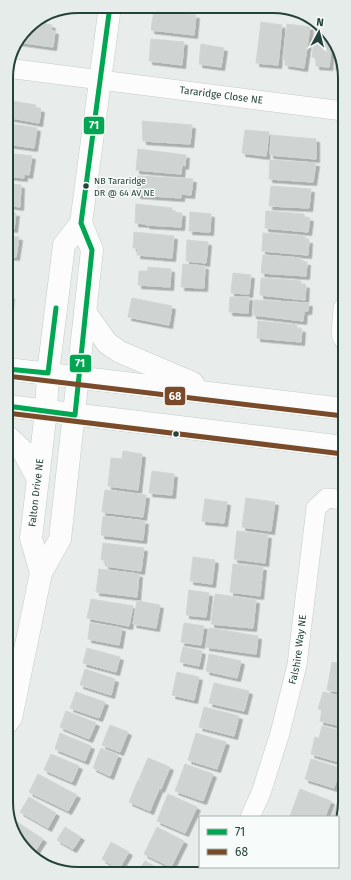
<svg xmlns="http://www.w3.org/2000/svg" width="351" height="880" font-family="'Fira Sans',sans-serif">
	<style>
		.building { fill: #cfd4d2; stroke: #d1d6d4; filter: url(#shadow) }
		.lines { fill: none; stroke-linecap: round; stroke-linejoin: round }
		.street-casing { stroke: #c5cac8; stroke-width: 20 }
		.secondary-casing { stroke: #c3cbc8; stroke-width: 23 }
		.street { stroke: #fcfcfc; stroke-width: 19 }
		.secondary { stroke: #fcfcfc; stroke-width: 22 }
		.bus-1-casing { stroke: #f7fbf9; stroke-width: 8 }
		.bus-2-casing { stroke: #f7fbf9; stroke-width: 8 }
		.bus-1 { stroke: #00a651; stroke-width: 5 }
		.bus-2 { stroke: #7a4b2a; stroke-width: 5 }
		.bus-dot { fill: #24423a; stroke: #f7fbf9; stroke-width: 1.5 }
		.labels { text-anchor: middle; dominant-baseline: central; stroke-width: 3; stroke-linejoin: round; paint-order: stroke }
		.bus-label { font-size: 9px; fill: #24423a; stroke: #f7fbf9; text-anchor: start }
		.street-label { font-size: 10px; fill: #24423a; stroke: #f7fbf9 }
		.rim { fill: none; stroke: #24423a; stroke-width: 2 }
		.line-badge { stroke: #f7fbf9; stroke-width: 1.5 }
		.badge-label { font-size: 11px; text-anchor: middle; font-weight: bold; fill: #fff }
	</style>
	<defs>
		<filter id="shadow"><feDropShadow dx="3.5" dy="3.5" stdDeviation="0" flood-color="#0004"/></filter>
	</defs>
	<rect width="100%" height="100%" fill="#e8edeb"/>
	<g class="building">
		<polygon points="154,10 196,15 194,35 151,30"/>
		<polygon points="36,22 52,25 51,30 55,31 53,47 17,42 30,24"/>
		<polygon points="261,22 282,25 278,65 256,63"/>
		<polygon points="287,24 310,27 304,68 285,65 285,60 283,59"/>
		<polygon points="322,26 332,42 329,67 316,66 316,58 312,57 315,33 321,34"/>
		<polygon points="151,39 184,42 182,65 149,61"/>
		<polygon points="201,44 224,48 221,67 199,64"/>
		<polygon points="337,51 343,60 343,71 335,70"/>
		<polygon points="6,100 36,105 35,108 41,109 39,123 6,117"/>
		<polygon points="142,121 192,125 190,144 143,141"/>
		<polygon points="6,123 37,128 34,148 6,144"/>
		<polygon points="245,130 269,132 266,156 242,153"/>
		<polygon points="271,135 316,139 316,159 270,155"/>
		<polygon points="138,149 186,155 185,166 182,165 181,174 136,170"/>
		<polygon points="6,153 32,156 29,175 24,174 24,178 6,176"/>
		<polygon points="270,160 316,163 313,182 269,179"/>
		<polygon points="138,176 193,179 191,195 181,194 181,198 137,195"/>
		<polygon points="6,183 21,185 20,207 7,205"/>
		<polygon points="271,186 311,189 309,208 269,206"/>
		<polygon points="136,204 172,208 172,212 182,213 181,227 146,225 147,224 135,223"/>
		<polygon points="266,211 304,214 304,217 310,218 308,232 265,228"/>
		<polygon points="7,212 16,213 14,229 7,228"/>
		<polygon points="190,212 211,214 210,232 189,231"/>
		<polygon points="134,232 174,236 172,258 137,255 138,248 133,248"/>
		<polygon points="263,233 305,236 305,240 309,240 308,255 262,251"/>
		<polygon points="7,236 19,237 16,257 7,256"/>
		<polygon points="187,240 208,242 206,263 186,261"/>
		<polygon points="263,255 301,258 301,262 307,262 306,276 261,273"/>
		<polygon points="183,264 205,266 204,288 181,287"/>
		<polygon points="7,265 9,265 7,283"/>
		<polygon points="148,267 171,269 170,287 138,285 139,271 148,271"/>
		<polygon points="233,273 251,275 249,294 231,293"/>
		<polygon points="261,278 301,281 301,284 306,285 305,300 260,295"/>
		<polygon points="7,295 11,296 8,316 7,316"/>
		<polygon points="230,297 249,297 248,313 229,312"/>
		<polygon points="132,298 172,306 169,325 128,317"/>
		<polygon points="254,300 309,303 308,311 304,311 303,321 253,315"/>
		<polygon points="258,321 297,325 296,328 302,329 301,342 257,338"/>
		<polygon points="123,451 142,454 138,490 108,486 111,458 122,459"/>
		<polygon points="152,471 174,474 172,495 149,493"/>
		<polygon points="105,490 146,495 143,517 102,512"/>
		<polygon points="246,498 275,502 271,531 242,527"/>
		<polygon points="205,499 227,502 224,523 202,521"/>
		<polygon points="103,516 145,521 143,540 101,535"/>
		<polygon points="237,531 268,535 265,563 234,559"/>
		<polygon points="103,543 144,548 141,571 105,566 105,560 101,560"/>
		<polygon points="193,557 215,560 212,584 190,581"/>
		<polygon points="233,564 263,567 260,596 230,592"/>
		<polygon points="99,569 139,574 137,597 96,592"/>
		<polygon points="189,590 209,593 206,617 186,615"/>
		<polygon points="215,594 256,600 253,628 211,624"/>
		<polygon points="91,599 133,606 129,626 87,618"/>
		<polygon points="137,601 160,605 156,628 133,624"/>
		<polygon points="341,605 344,605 344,624 338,624"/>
		<polygon points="90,623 122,628 119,645 88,639"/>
		<polygon points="184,623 204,626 201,645 181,642"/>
		<polygon points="209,628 258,636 256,654 206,647"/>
		<polygon points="344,628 344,659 337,657 339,638 342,639"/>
		<polygon points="183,647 202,651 199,666 180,662"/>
		<polygon points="87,648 120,657 116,672 83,663"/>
		<polygon points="209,654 241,661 237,678 206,671"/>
		<polygon points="332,662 344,664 345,693 327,690"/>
		<polygon points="85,669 115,679 111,695 80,685"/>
		<polygon points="177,672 199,677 194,700 172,695"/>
		<polygon points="214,683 249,691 244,711 209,703"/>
		<polygon points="76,692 105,702 99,718 70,708"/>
		<polygon points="323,692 345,697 345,727 320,721 322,710 318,709"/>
		<polygon points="204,707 239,716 234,736 199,727"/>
		<polygon points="66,711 96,723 89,739 60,727"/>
		<polygon points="110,725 128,732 120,752 102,745"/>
		<polygon points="322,726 345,732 345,741 339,762 311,754 315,737 319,738"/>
		<polygon points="60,733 91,746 85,761 55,749"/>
		<polygon points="196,733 226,742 217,769 188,760"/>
		<polygon points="101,748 118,755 110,776 93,768"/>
		<polygon points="51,754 79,766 72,782 44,770"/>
		<polygon points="148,758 170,767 161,789 139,779"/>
		<polygon points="311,759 340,768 334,788 305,779"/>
		<polygon points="185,764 213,774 203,801 175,791"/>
		<polygon points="38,774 77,795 68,811 29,792"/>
		<polygon points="138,780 159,789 150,811 129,802"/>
		<polygon points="345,786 345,803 340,801"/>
		<polygon points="300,789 331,801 325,817 290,816"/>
		<polygon points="168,794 197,807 185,833 157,821"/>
		<polygon points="29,797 56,813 48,828 20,812"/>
		<polygon points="338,802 345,805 338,823 338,817 332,817"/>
		<polygon points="17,822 43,839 34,853 25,847 13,828"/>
		<polygon points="65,827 81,837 73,849 57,840"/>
		<polygon points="157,827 184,841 171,867 144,854"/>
		<polygon points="111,842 129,852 119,869 102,859"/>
		<polygon points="145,861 165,872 138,872"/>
		<polygon points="265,867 299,867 291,872 265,872 267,868"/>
	</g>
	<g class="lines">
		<g class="street-casing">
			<g id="street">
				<path id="s1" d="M7,68L343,111"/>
				<polyline points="343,308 341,335 343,339"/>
				<path id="s2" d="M250,817L261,793L280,733L297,665L316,508L327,498L344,500"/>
				<polyline points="224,872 227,867"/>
			</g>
		</g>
		<g class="secondary-casing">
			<g id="secondary">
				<polyline points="85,312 107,343 120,352 193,383"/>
				<polyline points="7,369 344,409"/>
				<polyline points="7,406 344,447"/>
				<polyline points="7,436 23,451 38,479"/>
				<path id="s3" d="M41,573L31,538L46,411L48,373L64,245L81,223"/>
				<polyline points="8,722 11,718 41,573 60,539 92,250 81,223 110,6"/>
			</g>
		</g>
		<use href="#street" class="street"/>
		<use href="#secondary" class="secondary"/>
		<g class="bus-1-casing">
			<g id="bus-1">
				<polyline points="7,369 48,373 56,308"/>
				<polyline points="7,406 75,415 92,250 81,223 110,6"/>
			</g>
		</g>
		<g class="bus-2-casing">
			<g id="bus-2">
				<polyline points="7,376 343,416"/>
				<polyline points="7,413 343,454"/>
			</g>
		</g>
		<use href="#bus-1" class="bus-1"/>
		<use href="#bus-2" class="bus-2"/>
	</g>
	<g class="bus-dot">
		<circle cx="86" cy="186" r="3.5"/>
		<circle cx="176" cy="434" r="3.5"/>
	</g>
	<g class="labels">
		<g class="bus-label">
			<text x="94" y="181">NB Tararidge<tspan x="94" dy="12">DR @ 64 AV NE</tspan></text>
		</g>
		<g class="street-label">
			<text stroke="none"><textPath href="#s1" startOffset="216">Tararidge Close NE</textPath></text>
			<text stroke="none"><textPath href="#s3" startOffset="82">Falton Drive NE</textPath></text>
			<text stroke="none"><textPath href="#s2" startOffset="175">Falshire Way NE</textPath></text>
		</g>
	</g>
	<path d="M0 0H351V880H0ZM78 13H273A65 65 0 0 1 338 78V802A65 65 0 0 1 273 867H78A65 65 0 0 1 13 802V78A65 65 0 0 1 78 13Z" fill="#e6ecea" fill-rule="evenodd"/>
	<path class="rim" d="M78 13H273A65 65 0 0 1 338 78V802A65 65 0 0 1 273 867H78A65 65 0 0 1 13 802V78A65 65 0 0 1 78 13Z"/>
	<g class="line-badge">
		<rect x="83" y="116" width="22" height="19" rx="4" fill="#00a651"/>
		<rect x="69" y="354" width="23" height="19" rx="4" fill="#00a651"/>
		<rect x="164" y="386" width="22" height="20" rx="4" fill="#7a4b2a"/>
	</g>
	<g class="badge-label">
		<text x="94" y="129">71</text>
		<text x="80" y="367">71</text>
		<text x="175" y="400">68</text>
	</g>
	<rect x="199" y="816" width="140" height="52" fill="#f7fbf9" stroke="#a3b1ad"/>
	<rect x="207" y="829" width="20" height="6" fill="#00a651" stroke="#a3b1ad"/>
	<text x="235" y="836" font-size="12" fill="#24423a">71</text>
	<rect x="207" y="849" width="20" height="6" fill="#7a4b2a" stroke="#a3b1ad"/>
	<text x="235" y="856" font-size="12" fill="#24423a">68</text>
	<g transform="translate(319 32) rotate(7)" stroke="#f7fbf9" stroke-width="3" paint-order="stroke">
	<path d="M0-3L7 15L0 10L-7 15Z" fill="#24423a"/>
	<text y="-6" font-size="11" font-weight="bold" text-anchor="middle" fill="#24423a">N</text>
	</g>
</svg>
